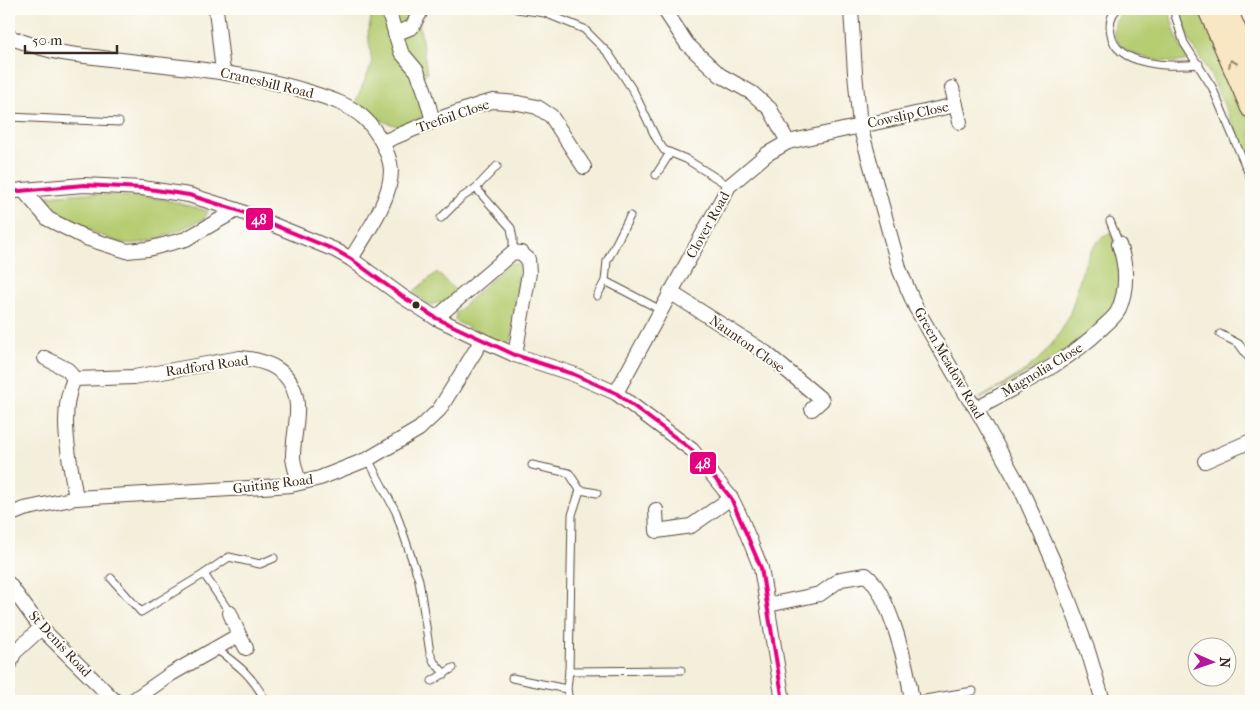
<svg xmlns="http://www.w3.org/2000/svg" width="1260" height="710" font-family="'IM FELL French Canon',serif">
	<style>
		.green { fill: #b5cc71; stroke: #787b48 }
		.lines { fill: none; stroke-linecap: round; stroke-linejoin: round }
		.lane-casing { stroke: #57483a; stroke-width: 9 }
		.street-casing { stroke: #57483a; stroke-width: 16 }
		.secondary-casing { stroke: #57483a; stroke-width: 22 }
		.lane { stroke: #fff; stroke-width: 7 }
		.street { stroke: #fff; stroke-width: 14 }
		.secondary { stroke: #f9e7c3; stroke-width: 20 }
		.bus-1-casing { stroke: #fdfcf7; stroke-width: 8 }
		.bus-1 { stroke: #e5007d; stroke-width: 4 }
		.oneway { stroke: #9a8870 }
		.bus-dot { fill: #3b2a1e; stroke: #fdfcf7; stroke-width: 2 }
		.labels { text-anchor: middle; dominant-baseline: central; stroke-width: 4; stroke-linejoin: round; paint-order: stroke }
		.street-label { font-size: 14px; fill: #3b2a1e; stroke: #fdfcf7 }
		.line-badge { stroke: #fdfcf7; stroke-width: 2 }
		.badge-label { font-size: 14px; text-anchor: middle; font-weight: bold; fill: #fff }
	</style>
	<rect width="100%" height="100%" fill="#fdfcf7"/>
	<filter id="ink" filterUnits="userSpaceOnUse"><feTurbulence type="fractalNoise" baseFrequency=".02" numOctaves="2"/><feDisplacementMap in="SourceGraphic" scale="10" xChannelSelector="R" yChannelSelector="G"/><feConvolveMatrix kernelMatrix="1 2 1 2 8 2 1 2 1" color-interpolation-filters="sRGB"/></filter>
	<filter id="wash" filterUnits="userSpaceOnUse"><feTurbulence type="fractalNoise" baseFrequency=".0096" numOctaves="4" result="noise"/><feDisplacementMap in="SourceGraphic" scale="20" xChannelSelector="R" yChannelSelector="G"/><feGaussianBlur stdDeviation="1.12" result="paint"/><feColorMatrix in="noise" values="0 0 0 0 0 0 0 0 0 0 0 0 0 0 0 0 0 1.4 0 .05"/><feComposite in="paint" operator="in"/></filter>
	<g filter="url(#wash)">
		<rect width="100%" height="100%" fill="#f4efdb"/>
		<g class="green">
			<polygon points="373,9 417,9 427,73 415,81 424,116 401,127 379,120 355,103 372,64 368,33"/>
			<path d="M1124,9H1169C1173,25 1176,43 1187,56V60C1177,64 1166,61 1155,60C1126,54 1099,39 1124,9Z"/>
			<polygon points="1179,9 1201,9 1251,123 1251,165 1211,76 1191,43"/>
			<path d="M84,193L163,199L208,211L204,219C179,229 152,246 124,243C112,242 85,228 74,222C64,216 51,208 47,196Z"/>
			<path d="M1111,232L1116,244L1123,287L1113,313L1083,343L979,399C1005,383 1034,369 1052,344C1058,336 1064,327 1068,318C1080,291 1081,246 1111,232Z"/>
			<polygon points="510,262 520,265 511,340 506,345 455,321 456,313"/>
			<polygon points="437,272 455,290 446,301 429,305 413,292"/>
		</g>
	</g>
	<g filter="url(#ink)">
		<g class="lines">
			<g class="lane-casing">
				<g id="lane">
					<polyline points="517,9 545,13 584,29 609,54 634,92 656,138 664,150 686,159 729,186"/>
					<path d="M1117,9C1110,16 1109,25 1111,34C1116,67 1173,67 1199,64"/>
					<polyline points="1173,9 1184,43 1212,87 1251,179"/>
					<polyline points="9,117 119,122"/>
					<polyline points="656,175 670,153"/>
					<polyline points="476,188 497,166"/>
					<polyline points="441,218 461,198 476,188 511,228 513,239 513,252"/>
					<polyline points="1110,221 1119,244"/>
					<polyline points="605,281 661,310"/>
					<polyline points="597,296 605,281 607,261 630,216"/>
					<polyline points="1220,334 1239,344 1251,361"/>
					<polyline points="368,459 396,512 419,580 430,653 434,662 445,674"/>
					<polyline points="532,465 569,473 580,490"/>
					<polyline points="204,574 229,557 260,564 274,558"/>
					<polyline points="111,578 141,612 204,574 230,613"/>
					<path d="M216,649C240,666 251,675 266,701"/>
					<polyline points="569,671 681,670"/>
					<polyline points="512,678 567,689"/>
					<polyline points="432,681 453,668"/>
					<polyline points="569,701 567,689 569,671 572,515 580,490 597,493"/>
					<polyline points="913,701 973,691"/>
				</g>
			</g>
			<g class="street-casing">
				<g id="street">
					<polyline points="216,9 223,72"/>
					<polyline points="388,9 401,52 417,71 424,89 433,121"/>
					<polyline points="664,9 687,44 720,75 752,93 770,109 788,142"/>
					<polyline points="851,9 855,73 860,126 900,271 916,308 969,399 976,408 1021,489 1059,574 1088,651 1103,701"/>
					<polyline points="395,34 412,27 422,9"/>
					<path d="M9,37C26,43 45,50 63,53C146,65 229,67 309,92C328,98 349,104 364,118C376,129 390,153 391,170C391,201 366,233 351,259"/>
					<polyline points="956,105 960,122"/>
					<polyline points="383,142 433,121 481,104 493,101 518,103 537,107 551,116 584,167"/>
					<polyline points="23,190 48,219 86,238 127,251 148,249 186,239 237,210"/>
					<polyline points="9,192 23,190 84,185 142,188 189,195 237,210 335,250 351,259 403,297 436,318 482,340 515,355 573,374 616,393 692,450 731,498 739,514 761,568 783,701"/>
					<polyline points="670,292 766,353 822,400 812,409"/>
					<polyline points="436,318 513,252 521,253 528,259 529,273 515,355"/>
					<polyline points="45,358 68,370 74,379"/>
					<polyline points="616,393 729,186 767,154 788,142 956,105 952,88"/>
					<path d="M976,408C1019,385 1067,363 1102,328C1107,323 1114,318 1118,311C1128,289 1127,267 1119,244"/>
					<polyline points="1205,461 1251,441"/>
					<path d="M76,498C70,462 58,413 74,379L134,377L240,358C269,360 295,372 297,405C298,422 293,439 293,456C293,464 297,474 299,482"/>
					<polyline points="656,510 657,531 691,526 731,498"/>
					<polyline points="9,515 24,509 76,498 248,488 291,485 320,478 368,459 419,429 439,410 482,340"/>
					<polyline points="9,584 41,628 115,701"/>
					<path d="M768,605L820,594L841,579L866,575C890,594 908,670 912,701"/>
					<polyline points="239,635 246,648"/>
					<polyline points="9,666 14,653 41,628"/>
					<polyline points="132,701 171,674 239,635 230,613"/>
				</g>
			</g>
			<g class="secondary-casing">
				<g id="secondary">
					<polyline points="1208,9 1251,108"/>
					<polyline points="1227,9 1251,67"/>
				</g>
			</g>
			<use href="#lane" class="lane"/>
			<use href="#street" class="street"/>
			<use href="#secondary" class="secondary"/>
			<g class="bus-1-casing">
				<polyline id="bus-1" points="9,192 84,185 142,188 189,195 237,210 335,250 351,259 403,297 436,318 515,355 573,374 616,393 692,450 731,498 761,568 783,701"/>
			</g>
			<use href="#bus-1" class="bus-1"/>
		</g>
		<defs><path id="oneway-chevron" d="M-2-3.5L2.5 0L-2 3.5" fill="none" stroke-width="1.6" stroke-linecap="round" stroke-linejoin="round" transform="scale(1.25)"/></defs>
		<use class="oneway" href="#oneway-chevron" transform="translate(1232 63) rotate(-114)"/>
	</g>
	<circle class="bus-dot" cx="416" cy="305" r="4.5"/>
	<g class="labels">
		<g class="street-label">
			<text transform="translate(267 83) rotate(13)">Cranesbill Road</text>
			<text transform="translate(908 115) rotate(-12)">Cowslip Close</text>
			<text transform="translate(453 116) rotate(-19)">Trefoil Close</text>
			<text transform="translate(708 225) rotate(-61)">Clover Road</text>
			<text transform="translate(747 344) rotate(35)">Naunton Close</text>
			<text transform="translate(949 363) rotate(60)">Green Meadow Road</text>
			<text transform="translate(207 366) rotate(-8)">Radford Road</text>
			<text transform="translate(1042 370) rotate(-31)">Magnolia Close</text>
			<text transform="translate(273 484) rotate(-7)">Guiting Road</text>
			<text transform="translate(60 644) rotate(47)">St Denis Road</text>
		</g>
	</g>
	<g class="line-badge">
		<rect x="245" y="207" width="29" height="24" rx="5" fill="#e5007d"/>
		<rect x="689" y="451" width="28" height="24" rx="5" fill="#e5007d"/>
	</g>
	<g class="badge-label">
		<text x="259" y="224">48</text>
		<text x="703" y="468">48</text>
	</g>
	<rect width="1260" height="710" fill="none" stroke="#fdfcf7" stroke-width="30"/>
	<g transform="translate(1212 662) rotate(92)"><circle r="24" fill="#fdfcf7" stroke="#afa8a0"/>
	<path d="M0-4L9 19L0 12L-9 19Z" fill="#b5179e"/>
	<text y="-8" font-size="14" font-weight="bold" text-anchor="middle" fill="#3b2a1e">N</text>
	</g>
	<path d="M25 45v8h92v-8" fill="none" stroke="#3b2a1e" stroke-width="2.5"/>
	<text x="32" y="45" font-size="15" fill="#3b2a1e" stroke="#fdfcf7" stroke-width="4" paint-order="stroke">50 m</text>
</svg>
